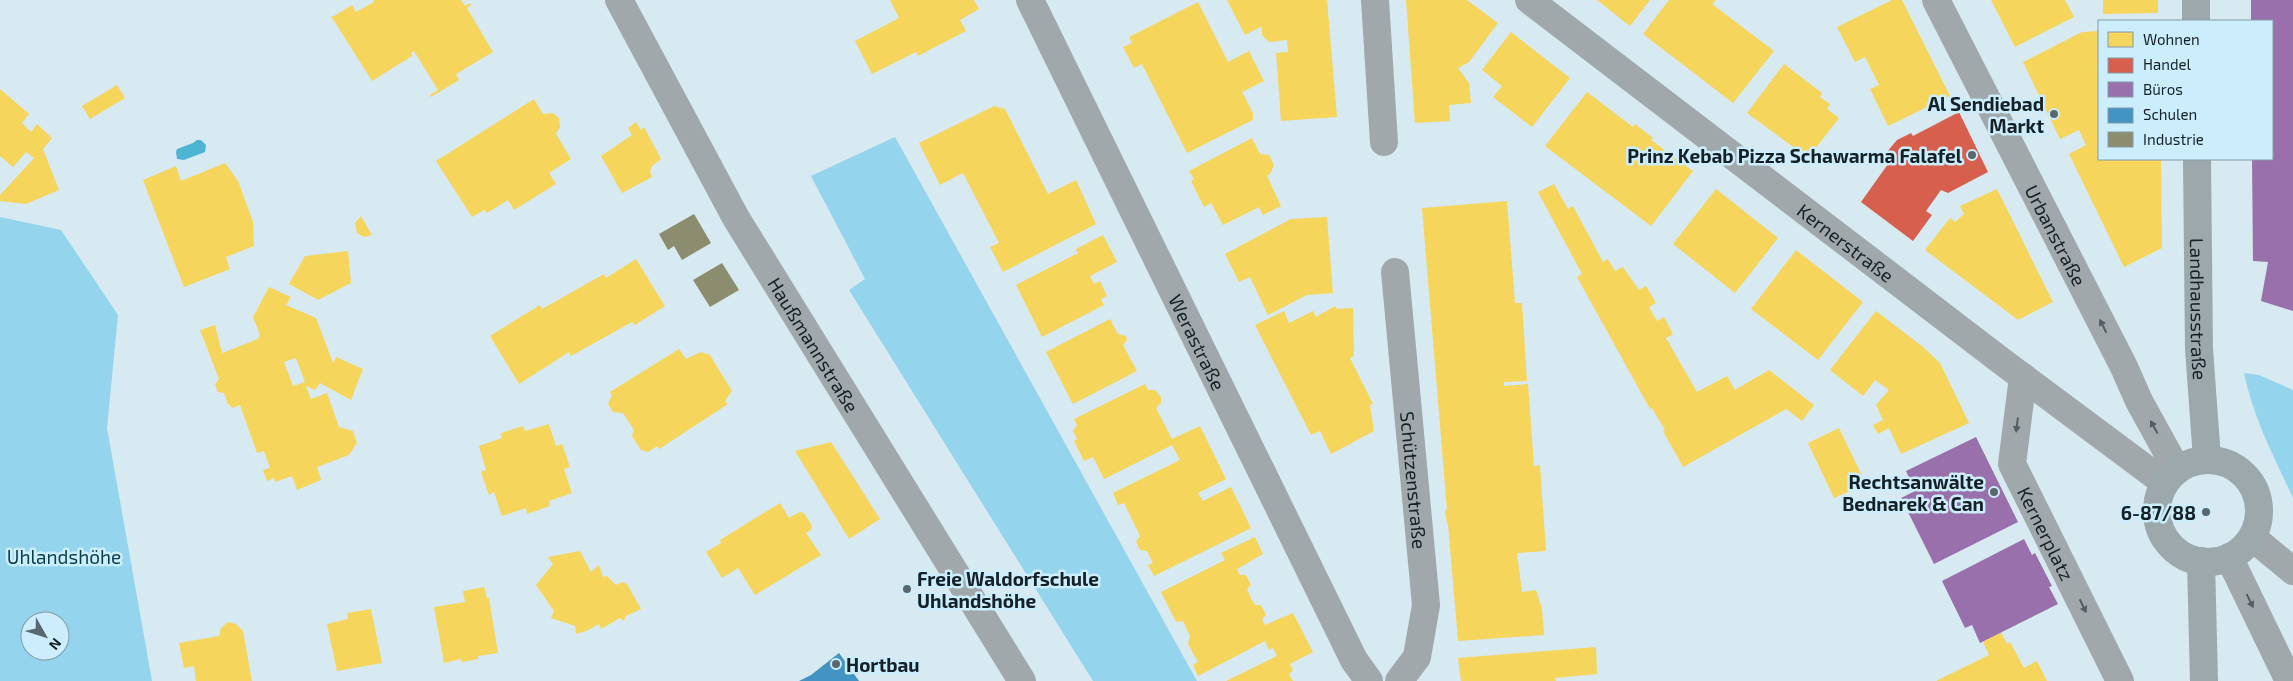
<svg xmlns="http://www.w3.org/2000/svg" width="2293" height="681" font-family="'Exo 2',sans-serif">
  <rect width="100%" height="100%" fill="#d7e9f1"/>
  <!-- green -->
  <g fill="#94d4ed" fill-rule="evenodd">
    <path d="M 895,137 L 1197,681 L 1093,681 L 849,290 L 865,279 L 811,176 Z"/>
    <path d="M 0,217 L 61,230 L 118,315 L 107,428 L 152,681 L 0,681 ZM 30,621 L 60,621 L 60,651 L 30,651 Z"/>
    <path d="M 2244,373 L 2259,375 L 2293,390 L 2293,498 C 2274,457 2253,417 2244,373 Z"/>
  </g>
  <!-- water -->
  <path fill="#4eb4d4" d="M 197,140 L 201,140 L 206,145 L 205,152 L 184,160 L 177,159 L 176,152 L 177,149 L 193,143 Z"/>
  <!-- homes -->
  <g fill="#f6d55c" fill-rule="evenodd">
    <path d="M 373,0 L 461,0 L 465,6 L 470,3 L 471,5 L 467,8 L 493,52 L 456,74 L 459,80 L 431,97 L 430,95 L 438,90 L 414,51 L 411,53 L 412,56 L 372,81 L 331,16 L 334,16 L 352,5 L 356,12 L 374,2 Z"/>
    <path d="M 890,0 L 974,0 L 979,9 L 960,20 L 966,31 L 918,56 L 916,52 L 872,74 L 855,41 L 899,18 Z"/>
    <path d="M 1227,0 L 1327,0 L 1337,117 L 1281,121 L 1276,53 L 1288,52 L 1287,40 L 1269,42 L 1262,35 L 1262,26 L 1245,35 Z"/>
    <path d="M 1406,0 L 1467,0 L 1498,23 L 1469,62 L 1458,68 L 1469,83 L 1471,103 L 1449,105 L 1450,121 L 1415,123 Z"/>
    <path d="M 1597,0 L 1650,0 L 1630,26 Z"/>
    <path d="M 1669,0 L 1716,0 L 1712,4 L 1774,51 L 1733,103 L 1643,34 Z"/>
    <path d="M 1892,0 L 1902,0 L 1950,96 L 1888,126 L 1870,89 L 1879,85 L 1865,57 L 1855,62 L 1837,27 Z"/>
    <path d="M 1991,0 L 2065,0 L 2074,17 L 2015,47 Z"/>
    <path d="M 2103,0 L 2158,0 L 2158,13 L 2103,14 Z"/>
    <path d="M 1198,2 L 1228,62 L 1249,51 L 1264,81 L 1242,92 L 1253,113 L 1253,120 L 1187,153 L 1142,64 L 1134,68 L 1123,47 L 1132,43 L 1129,37 Z"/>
    <path d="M 2099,31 L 2099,159 L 2161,159 L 2162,248 L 2124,267 L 2069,154 L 2086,145 L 2079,130 L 2060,139 L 2023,62 L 2082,32 Z"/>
    <path d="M 1511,32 L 1570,78 L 1532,127 L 1493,97 L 1502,86 L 1482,70 Z"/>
    <path d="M 1784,64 L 1822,93 L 1820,97 L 1830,104 L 1827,109 L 1839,118 L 1808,158 L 1747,113 Z"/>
    <path d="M 117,85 L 125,98 L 90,119 L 82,106 Z"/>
    <path d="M 0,89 L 29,114 L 22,123 L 31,132 L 37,124 L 52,138 L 43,149 L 59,190 L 26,204 L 0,201 L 0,195 L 34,158 L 26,152 L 13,167 L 0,156 Z"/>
    <path d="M 1587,92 L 1633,127 L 1635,124 L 1653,138 L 1651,140 L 1693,171 L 1651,226 L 1545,146 Z"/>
    <path d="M 534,99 L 543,114 L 553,113 L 559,118 L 560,127 L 556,134 L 571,159 L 549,173 L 556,184 L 514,210 L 508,200 L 487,213 L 484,210 L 472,217 L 436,161 Z"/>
    <path d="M 994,106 L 1005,109 L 1048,194 L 1076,180 L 1096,224 L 1003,272 L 990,247 L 999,243 L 963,173 L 940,185 L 919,143 Z"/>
    <path d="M 636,122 L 641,130 L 644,127 L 661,159 L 652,166 L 650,171 L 652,177 L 622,193 L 601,156 L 632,135 L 628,128 Z"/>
    <path d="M 1252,138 L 1260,154 L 1269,155 L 1274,165 L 1270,174 L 1267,176 L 1281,206 L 1263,215 L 1259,207 L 1223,225 L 1211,203 L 1204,207 L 1191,181 L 1194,179 L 1189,171 Z"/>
    <path d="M 225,163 L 238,181 L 253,222 L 254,246 L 226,257 L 230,269 L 184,287 L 143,180 L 176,166 L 181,181 Z"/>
    <path d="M 1554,184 L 1568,209 L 1573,206 L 1603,262 L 1608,259 L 1615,271 L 1623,267 L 1639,290 L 1646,286 L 1656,303 L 1649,307 L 1657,321 L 1664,317 L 1673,334 L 1666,338 L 1697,392 L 1727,376 L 1735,390 L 1769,370 L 1814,405 L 1802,421 L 1786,409 L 1683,467 L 1663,431 L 1665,430 L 1652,408 L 1650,409 L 1577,277 L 1582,274 L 1538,192 Z"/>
    <path d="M 1716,189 L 1778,238 L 1735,293 L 1673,244 Z"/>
    <path d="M 1997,189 L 2053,302 L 2018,320 L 1925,250 L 1950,218 L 1955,222 L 1964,214 L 1960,206 Z"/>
    <path d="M 1507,201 L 1515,303 L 1522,303 L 1527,381 L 1504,382 L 1504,386 L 1528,384 L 1534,466 L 1540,465 L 1546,551 L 1517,553 L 1522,592 L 1536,590 L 1542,609 L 1544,635 L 1458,641 L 1448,524 L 1447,524 L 1445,510 L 1447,510 L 1422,208 Z"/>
    <path d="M 361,216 L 372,235 L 364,237 L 357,233 L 355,223 Z"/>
    <path d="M 1327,217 L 1333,293 L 1307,295 L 1268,315 L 1250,277 L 1239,282 L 1225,254 L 1291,219 Z"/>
    <path d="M 1103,235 L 1117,262 L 1090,276 L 1094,284 L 1100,281 L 1107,296 L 1101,299 L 1104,305 L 1042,337 L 1016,285 L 1078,253 L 1076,249 Z"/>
    <path d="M 1796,250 L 1863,302 L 1818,360 L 1751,309 Z"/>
    <path d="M 348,251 L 351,283 L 318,300 L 289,284 L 305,256 Z"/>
    <path d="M 636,259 L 665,306 L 635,325 L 632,322 L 571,356 L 569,352 L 519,384 L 490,336 L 540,305 L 542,309 L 604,274 L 606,278 Z"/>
    <path d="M 269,287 L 291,297 L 286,305 L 316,318 L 333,363 L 336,357 L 363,369 L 351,400 L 320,383 L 315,390 L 306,386 L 311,399 L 327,393 L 339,427 L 353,431 L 357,443 L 349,455 L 317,467 L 321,480 L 297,490 L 292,476 L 275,482 L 274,478 L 267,481 L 263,470 L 270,468 L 264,451 L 257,453 L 240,405 L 233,408 L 228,404 L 224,393 L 218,392 L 215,384 L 219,379 L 200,330 L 215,325 L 222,353 L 258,339 L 260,335 L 253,317 ZM 296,358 L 305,382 L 293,386 L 284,362 Z"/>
    <path d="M 1335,306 L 1337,309 L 1353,308 L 1354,356 L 1350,358 L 1373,404 L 1370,405 L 1374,431 L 1331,454 L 1320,431 L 1311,435 L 1255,325 L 1284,311 L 1289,323 L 1313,311 L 1316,317 Z"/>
    <path d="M 1876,311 L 1923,347 L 1940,363 L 1969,423 L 1901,454 L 1889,428 L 1878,434 L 1873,425 L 1883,420 L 1876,405 L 1889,390 L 1875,380 L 1863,396 L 1830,370 Z"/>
    <path d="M 1110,319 L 1118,334 L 1126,336 L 1127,340 L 1123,345 L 1137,371 L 1073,404 L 1046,352 Z"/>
    <path d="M 679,349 L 686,359 L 701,352 L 710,355 L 732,391 L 725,401 L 728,404 L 659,449 L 657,446 L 648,452 L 641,450 L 632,436 L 634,430 L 623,413 L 613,412 L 608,404 L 612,395 L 610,392 Z"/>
    <path d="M 1145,384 L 1148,390 L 1155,390 L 1161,397 L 1161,403 L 1156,408 L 1172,439 L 1200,426 L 1226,479 L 1198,493 L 1203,501 L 1231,487 L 1251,528 L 1154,576 L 1148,565 L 1153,563 L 1147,551 L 1140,550 L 1136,542 L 1140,536 L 1124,503 L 1118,505 L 1113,493 L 1180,460 L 1172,445 L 1104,479 L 1093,457 L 1084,461 L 1074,441 L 1077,439 L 1073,431 L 1077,425 L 1074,419 Z"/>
    <path d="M 549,424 L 556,446 L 562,444 L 570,467 L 564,469 L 572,493 L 549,501 L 550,506 L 527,514 L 526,508 L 502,516 L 494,492 L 489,495 L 481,472 L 486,470 L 479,446 L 502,438 L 501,433 L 523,426 L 525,431 Z"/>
    <path d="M 1839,428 L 1866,484 L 1834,498 L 1808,443 Z"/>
    <path d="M 831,442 L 880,519 L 849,539 L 795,451 Z"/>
    <path d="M 780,503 L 789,518 L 800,512 L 804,513 L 812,526 L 811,530 L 806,533 L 821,555 L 755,595 L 738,568 L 722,578 L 706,552 L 721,543 L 720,540 Z"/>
    <path d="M 1255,537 L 1263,554 L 1237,569 L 1240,575 L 1246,575 L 1251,585 L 1247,589 L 1251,598 L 1255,605 L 1261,605 L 1266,615 L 1262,619 L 1265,625 L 1293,613 L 1313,652 L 1290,664 L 1293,670 L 1289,674 L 1293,681 L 1226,681 L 1277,656 L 1273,648 L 1269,650 L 1265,641 L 1198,676 L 1193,665 L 1198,662 L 1188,644 L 1190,636 L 1183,621 L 1176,622 L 1161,592 L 1225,560 L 1221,553 Z"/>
    <path d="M 580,551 L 591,572 L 599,565 L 603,577 L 607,576 L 616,585 L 622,582 L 627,584 L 641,609 L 626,616 L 624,621 L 620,618 L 601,629 L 599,624 L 586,631 L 576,634 L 575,626 L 551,618 L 554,611 L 536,585 L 553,564 L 548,557 Z"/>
    <path d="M 484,587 L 487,598 L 489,598 L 498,653 L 478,656 L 478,659 L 462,662 L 461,659 L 444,663 L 434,607 L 465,602 L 463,591 Z"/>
    <path d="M 371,609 L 382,663 L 337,671 L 327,624 L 348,619 L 347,613 Z"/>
    <path d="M 228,622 L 236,624 L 243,631 L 252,681 L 196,681 L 194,666 L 184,668 L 179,643 L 219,636 L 221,628 Z"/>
    <path d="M 2001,632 L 2007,644 L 2010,642 L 2024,668 L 2037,661 L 2047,681 L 1936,681 L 1989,655 L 1983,642 Z"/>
    <path d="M 1596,647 L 1597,674 L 1555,678 L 1556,681 L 1461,681 L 1458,658 Z"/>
  </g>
  <!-- shops -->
  <path fill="#d6604d" d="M 1959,112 L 1988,172 L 1948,193 L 1941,190 L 1926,211 L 1932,215 L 1913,241 L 1861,202 L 1893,157 L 1886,153 L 1897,140 L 1911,133 L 1913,136 Z"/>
  <!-- offices -->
  <g fill="#9970ab">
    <path d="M 2251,0 L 2293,0 L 2293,311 L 2261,301 L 2268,262 L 2253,261 L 2252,159 L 2272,159 L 2272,21 L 2251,21 Z"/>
    <path d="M 1976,437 L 2018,522 L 1934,564 L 1901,498 L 1915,491 L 1906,471 Z"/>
    <path d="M 2024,539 L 2032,555 L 2035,553 L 2052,586 L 2049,587 L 2058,604 L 1980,643 L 1972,625 L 1965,628 L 1942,581 Z"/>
  </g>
  <!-- schools -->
  <path fill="#4393c3" d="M 839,653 L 859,681 L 799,681 L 811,675 Z"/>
  <!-- industry -->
  <g fill="#8c8c6e">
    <path d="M 694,214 L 711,243 L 682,260 L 674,246 L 668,250 L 659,234 Z"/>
    <path d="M 722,263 L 739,290 L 710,307 L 693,280 Z"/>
  </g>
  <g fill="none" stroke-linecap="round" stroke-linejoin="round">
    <!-- street -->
    <g stroke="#a0a8ab" stroke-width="28">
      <path id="s1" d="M 619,0 L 736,218 L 1022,681"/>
      <path id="s2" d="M 1030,0 L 1354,660 L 1369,681"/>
      <path d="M 1375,0 L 1384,142"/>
      <path id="s3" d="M 1529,0 L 2004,363 L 2165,483"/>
      <path id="s4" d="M 1936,0 L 2124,367 L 2139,401 L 2177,470"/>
      <path id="s5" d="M 1395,272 L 1426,605 L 1417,657 L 1399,681"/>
      <path id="s6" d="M 2023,377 L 2012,464 L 2120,681"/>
      <path d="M 2252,537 L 2293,571"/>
      <path d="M 2229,557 L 2289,681"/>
    </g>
    <!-- secondary -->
    <g stroke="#9ca8ac" stroke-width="28">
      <path d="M 2196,0 L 2196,21"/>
      <path id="s7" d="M 2197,159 L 2199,349 L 2207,459"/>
      <circle cx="2208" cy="511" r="51"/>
      <path d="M 2201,561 L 2204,681"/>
    </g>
  </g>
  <!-- one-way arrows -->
  <defs><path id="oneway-solid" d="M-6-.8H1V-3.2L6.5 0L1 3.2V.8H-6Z" transform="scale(1.25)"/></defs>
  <g fill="#545e62">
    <use href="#oneway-solid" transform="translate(2103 326) rotate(-117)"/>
    <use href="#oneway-solid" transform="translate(2017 425) rotate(97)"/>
    <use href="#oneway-solid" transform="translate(2154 427) rotate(-119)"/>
    <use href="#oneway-solid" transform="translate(2250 601) rotate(64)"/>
    <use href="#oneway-solid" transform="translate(2083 606) rotate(64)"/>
  </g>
  <!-- markers -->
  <g fill="#59676e" stroke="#ccedfc" stroke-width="2">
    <circle cx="2054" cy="114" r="5"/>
    <circle cx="1972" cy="155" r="5"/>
    <circle cx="1994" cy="492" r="5"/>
    <circle cx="2206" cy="512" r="5"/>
    <circle cx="907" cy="589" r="5"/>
    <circle cx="836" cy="664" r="5"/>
  </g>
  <g text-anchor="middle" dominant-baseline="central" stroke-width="5" stroke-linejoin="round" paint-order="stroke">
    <!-- poi labels -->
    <g font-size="19" font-weight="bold" fill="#152127" stroke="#ccedfc" text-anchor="end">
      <text x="2044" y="103">Al Sendiebad<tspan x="2044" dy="22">Markt</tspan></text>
      <text x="1962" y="155">Prinz Kebab Pizza Schawarma Falafel</text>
      <text x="1984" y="481">Rechtsanwälte<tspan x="1984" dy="22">Bednarek &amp; Can</tspan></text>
      <text x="2196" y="512">6-87/88</text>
      <text x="917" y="578" text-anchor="start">Freie Waldorfschule<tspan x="917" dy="22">Uhlandshöhe</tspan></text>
      <text x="846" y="664" text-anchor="start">Hortbau</text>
    </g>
    <!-- street labels -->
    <g font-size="19" fill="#152127" stroke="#ccedfc">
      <text stroke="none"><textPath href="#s4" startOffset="264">Urbanstraße</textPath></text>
      <text stroke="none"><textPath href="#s3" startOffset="399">Kernerstraße</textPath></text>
      <text stroke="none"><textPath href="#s7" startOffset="150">Landhausstraße</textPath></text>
      <text stroke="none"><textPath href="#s2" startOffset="381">Werastraße</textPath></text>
      <text stroke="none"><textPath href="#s1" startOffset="396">Haußmannstraße</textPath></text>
      <text stroke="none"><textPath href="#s5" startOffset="209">Schützenstraße</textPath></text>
      <text stroke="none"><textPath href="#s6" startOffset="165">Kernerplatz</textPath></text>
    </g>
    <!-- park labels -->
    <g font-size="19" fill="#093e50" stroke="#ccedfc">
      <text x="64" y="556">Uhlandshöhe</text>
    </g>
  </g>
  <!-- legend -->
  <rect x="2098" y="20" width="175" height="140" fill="#ccedfc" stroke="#839ba7"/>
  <rect x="2108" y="32" width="25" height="15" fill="#f6d55c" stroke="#839ba7"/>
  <text x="2143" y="45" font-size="15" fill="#152127">Wohnen</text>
  <rect x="2108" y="58" width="25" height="15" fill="#d6604d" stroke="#839ba7"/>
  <text x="2143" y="70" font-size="15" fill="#152127">Handel</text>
  <rect x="2108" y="82" width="25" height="15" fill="#9970ab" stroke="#839ba7"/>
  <text x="2143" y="95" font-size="15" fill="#152127">Büros</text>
  <rect x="2108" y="108" width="25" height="15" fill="#4393c3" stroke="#839ba7"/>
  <text x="2143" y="120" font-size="15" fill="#152127">Schulen</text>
  <rect x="2108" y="132" width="25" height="15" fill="#8c8c6e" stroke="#839ba7"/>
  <text x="2143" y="145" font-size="15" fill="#152127">Industrie</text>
  <!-- north arrow -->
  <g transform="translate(45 636) rotate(129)"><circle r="24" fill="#ccedfc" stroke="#839ba7"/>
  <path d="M0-4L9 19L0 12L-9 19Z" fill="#59676e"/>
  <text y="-8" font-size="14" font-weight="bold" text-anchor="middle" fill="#152127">N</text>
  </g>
</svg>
